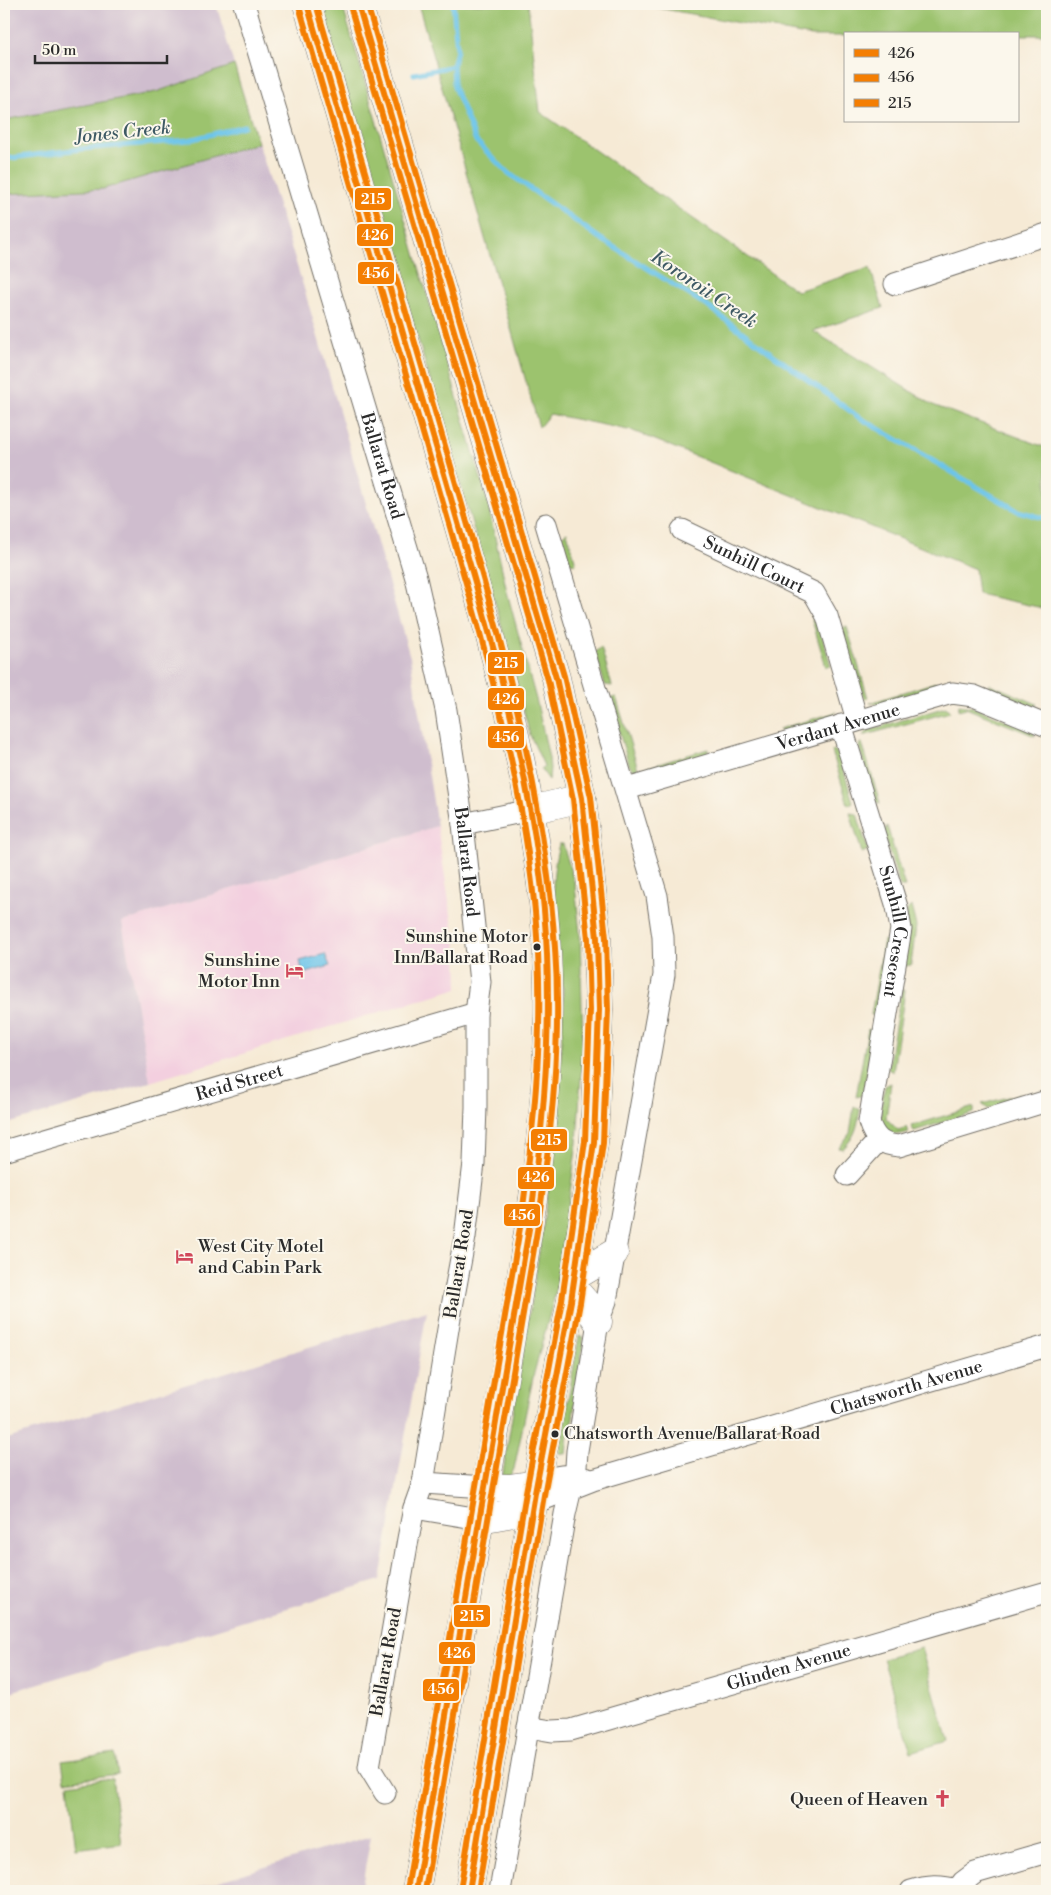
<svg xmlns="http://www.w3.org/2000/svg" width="1051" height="1895" font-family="'Libre Bodoni',serif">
  <rect width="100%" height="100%" fill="#fbf7ec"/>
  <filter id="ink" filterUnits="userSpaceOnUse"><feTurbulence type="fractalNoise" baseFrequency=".02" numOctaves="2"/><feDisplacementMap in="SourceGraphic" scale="10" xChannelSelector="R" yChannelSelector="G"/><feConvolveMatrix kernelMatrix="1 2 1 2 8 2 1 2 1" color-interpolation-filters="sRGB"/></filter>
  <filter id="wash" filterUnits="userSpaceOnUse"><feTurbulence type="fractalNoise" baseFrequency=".0096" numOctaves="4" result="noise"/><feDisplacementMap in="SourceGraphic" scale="20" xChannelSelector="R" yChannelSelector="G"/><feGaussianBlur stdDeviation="1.12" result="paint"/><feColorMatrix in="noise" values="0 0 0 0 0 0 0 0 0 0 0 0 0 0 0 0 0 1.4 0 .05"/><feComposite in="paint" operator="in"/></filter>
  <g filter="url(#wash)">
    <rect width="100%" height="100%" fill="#f6ead5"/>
    <!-- built -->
    <path fill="#f3cfdf" d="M 437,826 L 457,953 L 458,988 L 150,1082 L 122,922 Z"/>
    <!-- industrial -->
    <g fill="#cfbdce">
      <path d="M 4,4 L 216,4 L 237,75 L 303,285 L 410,657 L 437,826 L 122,922 L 150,1082 L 4,1125 Z"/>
      <path d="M 427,1311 L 380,1580 L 4,1694 L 4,1440 Z"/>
      <path d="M 371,1835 L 361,1891 L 187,1891 L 334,1846 Z"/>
    </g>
    <!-- green -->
    <g fill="#9cc36e" stroke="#64774c">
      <path d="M 320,4 L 342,4 L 486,496 L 507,592 L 537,703 L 549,758 L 550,768 L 549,780 L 541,769 L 544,766 L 530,735 L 499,616 Z"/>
      <path d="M 418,4 L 528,4 L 540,112 L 797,291 L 870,268 L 883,308 L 813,331 L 933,405 L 1047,448 L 1047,609 L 978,594 L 975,569 L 633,431 L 550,414 L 539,427 Z"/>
      <path d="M 636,4 L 1047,4 L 1047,35 L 845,34 L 845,36 L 812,36 Z"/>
      <path d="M 234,65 L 258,143 L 103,189 L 4,194 L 4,120 L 156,92 Z"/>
      <path d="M 567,532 L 576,564 L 570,563 L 561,536 Z"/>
      <path d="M 817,618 L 831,666 L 826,667 L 812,620 Z"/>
      <path d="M 847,627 L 868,698 L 865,699 L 859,689 L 842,629 Z"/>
      <path d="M 601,647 L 612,686 L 605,685 L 595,652 Z"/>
      <path d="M 936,682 L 938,688 L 881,704 L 870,703 Z"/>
      <path d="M 990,684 L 1037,704 L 1033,708 L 989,690 Z"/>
      <path d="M 616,697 L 639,772 L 633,770 L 629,765 L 609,699 Z"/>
      <path d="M 959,705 L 973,707 L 1033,731 L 1035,736 L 966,708 L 958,710 Z"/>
      <path d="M 946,707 L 950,712 L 862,736 L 869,730 Z"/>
      <path d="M 837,712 L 830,719 L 783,734 L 779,729 Z"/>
      <path d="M 860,743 L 862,743 L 880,803 L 875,802 L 859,747 Z"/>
      <path d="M 708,749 L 708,756 L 646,774 L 642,769 Z"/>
      <path d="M 835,750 L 840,758 L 853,802 L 848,805 L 832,751 Z"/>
      <path d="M 850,813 L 857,814 L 868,850 L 862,853 Z"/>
      <path d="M 887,826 L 905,887 L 900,887 L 883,832 Z"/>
      <path d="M 559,844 L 563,844 L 575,885 L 580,934 L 583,1043 L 577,1143 L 556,1291 L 534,1373 L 514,1469 L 510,1477 L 502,1479 C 520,1364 542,1250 555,1134 C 561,1085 562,1036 563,987 L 558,986 C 555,939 547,890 559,844 Z"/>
      <path d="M 911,906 L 916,926 L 911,965 L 905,966 L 907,910 Z"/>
      <path d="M 884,940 L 890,940 L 876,1015 L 871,1015 Z"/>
      <path d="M 901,990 L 905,990 L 893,1072 L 888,1069 Z"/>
      <path d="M 868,1029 L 874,1032 L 863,1095 L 856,1097 Z"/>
      <path d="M 891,1083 L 886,1118 L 898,1130 L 907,1127 L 909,1132 C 870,1144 881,1109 885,1086 Z"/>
      <path d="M 1020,1094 L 1019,1100 L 988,1109 L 982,1104 Z"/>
      <path d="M 854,1106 L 860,1110 C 857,1128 856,1135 843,1149 L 839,1148 L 850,1133 Z"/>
      <path d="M 974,1107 L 974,1113 L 914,1131 L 911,1126 Z"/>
      <path d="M 579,1336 L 584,1337 L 571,1433 L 568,1434 L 566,1454 L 559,1453 Z"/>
      <path d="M 921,1648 L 948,1741 L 911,1752 L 883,1659 Z"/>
      <path d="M 115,1754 L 118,1774 L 65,1781 L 62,1761 Z"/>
      <path d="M 112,1778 L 121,1843 L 76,1849 L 68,1784 Z"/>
    </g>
    <!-- water -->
    <path fill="#6cc4e9" stroke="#4c788a" d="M 325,954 L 330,966 L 303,974 L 300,961 Z"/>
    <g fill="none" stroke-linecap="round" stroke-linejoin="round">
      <!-- stream -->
      <g stroke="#6cc4e9" stroke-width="5">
        <path d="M 453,4 L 457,50 L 453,66 L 454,87 L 476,141 L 507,172 L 598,237 L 707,306 L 857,416 L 1018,511 L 1047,519"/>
        <path d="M 414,74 L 453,66"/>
        <path d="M 4,159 L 81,149 L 189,140 L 244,126"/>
      </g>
    </g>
  </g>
  <g filter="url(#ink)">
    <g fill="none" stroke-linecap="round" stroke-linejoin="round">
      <defs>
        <g id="minor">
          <path id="s1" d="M 244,4 L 416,578 L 446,710 L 463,824 L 480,982 L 476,1013 L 476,1107 L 474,1163 L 465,1237 L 449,1323 L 423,1483 L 414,1508 L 408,1539 L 369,1767 L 385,1793"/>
          <path d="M 895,284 L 1047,234"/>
          <path id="s2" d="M 682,530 L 814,593 L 827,616 L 857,720"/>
          <path id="s3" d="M 841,725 L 897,907 L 901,929 L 869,1122 C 874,1138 882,1145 899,1146 L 1047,1101"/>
          <path id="s4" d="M 627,789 L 952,693 L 974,696 L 1047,726"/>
          <path d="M 463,824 L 531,810"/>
          <path id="s5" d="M 4,1151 L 476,1013"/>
          <path d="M 847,1175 L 879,1140"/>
          <path d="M 423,1483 L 486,1487"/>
          <path d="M 537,1484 C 558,1474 565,1474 588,1479"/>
          <path id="s6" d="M 534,1503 L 593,1480 L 1047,1346"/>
          <path d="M 414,1508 L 480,1519"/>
          <path id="s7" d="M 528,1727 L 552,1731 L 571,1730 L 1047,1592"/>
          <path d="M 500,1891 L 565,1514 L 576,1467 L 577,1451 L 598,1322 L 606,1301 L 664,975 L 663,937 L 657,896 L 546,524"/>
          <path d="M 911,1891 C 928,1886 940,1885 957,1890 L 963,1882 L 975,1873 L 1047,1852"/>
        </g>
        <g id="highway">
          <path d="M 307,4 C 354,162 399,320 445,479 C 490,636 538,787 547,952 C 555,1097 527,1242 503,1385 C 474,1554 445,1722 416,1891"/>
          <path d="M 358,4 L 556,678 L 582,798 L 597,938 L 599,1010 L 594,1142 L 571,1301 L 535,1493 L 469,1891"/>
          <path d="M 531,810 L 582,798"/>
          <path d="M 574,1277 L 614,1253"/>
          <path d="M 573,1288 L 586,1303 L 598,1322"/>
          <path d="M 486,1487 L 509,1488 L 537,1484"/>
          <path d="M 480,1519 L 508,1514 L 534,1503"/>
        </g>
      </defs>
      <!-- minor casing -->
      <use href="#minor" stroke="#726e66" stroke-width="23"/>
      <!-- highway casing -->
      <use href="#highway" stroke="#726e66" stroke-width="29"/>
      <!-- minor -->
      <use href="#minor" stroke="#fff" stroke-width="21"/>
      <!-- highway -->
      <use href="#highway" stroke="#fff" stroke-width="28"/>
      <defs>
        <g id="bus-1">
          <path d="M 307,4 C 354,163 400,322 446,481 C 490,636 540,792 547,954 C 551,1044 542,1134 530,1223 L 416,1891"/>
          <path d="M 358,4 L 556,678 L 582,798 L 597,938 L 599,1010 L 594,1142 L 571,1301 L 535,1493 L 469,1891"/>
        </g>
        <g id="bus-2">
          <path d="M 299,6 C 345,165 391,324 437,482 C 481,636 530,792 538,953 C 543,1044 533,1133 521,1222 L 407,1890"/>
          <path d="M 350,6 L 548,680 L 573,799 L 588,939 L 590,1010 L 585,1141 L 562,1300 L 526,1492 L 460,1890"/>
        </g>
        <g id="bus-3">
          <path d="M 316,4 C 361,157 405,310 450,463 C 496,623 544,782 555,948 C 562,1041 551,1133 538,1225 L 425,1891"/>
          <path d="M 367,4 L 564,676 L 591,797 L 606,938 L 608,1010 L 603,1143 L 580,1303 L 544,1495 L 478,1891"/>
        </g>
      </defs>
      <!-- bus-1 casing -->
      <use href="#bus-1" stroke="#fbf7ec" stroke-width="10"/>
      <!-- bus-2 casing -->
      <use href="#bus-2" stroke="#fbf7ec" stroke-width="10"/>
      <!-- bus-3 casing -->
      <use href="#bus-3" stroke="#fbf7ec" stroke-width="10"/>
      <!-- bus-1 -->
      <use href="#bus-1" stroke="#f47e02" stroke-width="6"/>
      <!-- bus-2 -->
      <use href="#bus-2" stroke="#f47e02" stroke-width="6"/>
      <!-- bus-3 -->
      <use href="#bus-3" stroke="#f47e02" stroke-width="6"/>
    </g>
  </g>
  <!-- icons -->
  <defs>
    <symbol id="hotel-bare" viewBox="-9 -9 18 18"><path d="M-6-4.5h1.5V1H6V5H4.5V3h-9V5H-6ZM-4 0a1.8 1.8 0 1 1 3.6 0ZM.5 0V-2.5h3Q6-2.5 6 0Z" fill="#d1495b" stroke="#fbf7ec" stroke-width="2.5" paint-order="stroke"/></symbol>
    <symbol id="church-bare" viewBox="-9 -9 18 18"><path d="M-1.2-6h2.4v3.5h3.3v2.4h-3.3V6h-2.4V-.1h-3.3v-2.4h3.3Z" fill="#d1495b" stroke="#fbf7ec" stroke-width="2.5" paint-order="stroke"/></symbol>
  </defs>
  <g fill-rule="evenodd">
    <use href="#hotel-bare" x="282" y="958" width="25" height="25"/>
    <use href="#hotel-bare" x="172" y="1244" width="25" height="25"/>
    <use href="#church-bare" x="930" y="1786" width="25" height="25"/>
  </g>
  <!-- markers -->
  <g fill="#2b2b2b" stroke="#fbf7ec" stroke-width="2">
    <circle cx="537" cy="947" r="4.5"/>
    <circle cx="555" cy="1434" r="4.5"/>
  </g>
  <g text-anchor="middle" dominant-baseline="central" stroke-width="4" stroke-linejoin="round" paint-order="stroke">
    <!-- bus labels -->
    <g font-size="17" fill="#2b2b2b" stroke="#fbf7ec" text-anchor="end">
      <text x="528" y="937">Sunshine Motor<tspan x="528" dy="21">Inn/Ballarat Road</tspan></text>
      <text x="564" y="1434" text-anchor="start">Chatsworth Avenue/Ballarat Road</text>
    </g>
    <!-- street labels -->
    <g font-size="18" fill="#2b2b2b" stroke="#fbf7ec">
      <text stroke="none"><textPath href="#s1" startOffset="482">Ballarat Road</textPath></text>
      <text stroke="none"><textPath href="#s2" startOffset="80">Sunhill Court</textPath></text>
      <text stroke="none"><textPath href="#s4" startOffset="220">Verdant Avenue</textPath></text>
      <text stroke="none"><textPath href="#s1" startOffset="888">Ballarat Road</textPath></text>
      <text stroke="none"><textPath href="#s3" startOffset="215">Sunhill Crescent</textPath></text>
      <text stroke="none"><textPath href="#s5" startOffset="245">Reid Street</textPath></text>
      <text transform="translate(459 1264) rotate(-81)">Ballarat Road</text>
      <text stroke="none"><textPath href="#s6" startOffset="390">Chatsworth Avenue</textPath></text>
      <text transform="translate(386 1662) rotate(-80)">Ballarat Road</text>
      <text stroke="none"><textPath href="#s7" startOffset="270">Glinden Avenue</textPath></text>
    </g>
    <!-- poi labels -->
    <g font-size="18" fill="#2b2b2b" stroke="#fbf7ec" text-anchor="end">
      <text x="280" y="960">Sunshine<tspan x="280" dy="21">Motor Inn</tspan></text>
      <text x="198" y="1246" text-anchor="start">West City Motel<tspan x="198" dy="21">and Cabin Park</tspan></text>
      <text x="928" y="1799">Queen of Heaven</text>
    </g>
    <!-- water labels -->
    <g font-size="19" font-style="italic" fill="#3e5964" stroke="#fbf7ec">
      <text transform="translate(123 132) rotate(-6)">Jones Creek</text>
      <text transform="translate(704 289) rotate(34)">Kororoit Creek</text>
    </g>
  </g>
  <g stroke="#fbf7ec" stroke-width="2">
    <rect x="354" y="187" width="38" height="24" rx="5" fill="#f47e02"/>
    <rect x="356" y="223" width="38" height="24" rx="5" fill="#f47e02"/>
    <rect x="357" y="261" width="38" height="24" rx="5" fill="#f47e02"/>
    <rect x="487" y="651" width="38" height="24" rx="5" fill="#f47e02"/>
    <rect x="487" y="687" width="38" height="24" rx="5" fill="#f47e02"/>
    <rect x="487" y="725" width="38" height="24" rx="5" fill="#f47e02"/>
    <rect x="530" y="1128" width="38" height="24" rx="5" fill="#f47e02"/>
    <rect x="517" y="1166" width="38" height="24" rx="5" fill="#f47e02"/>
    <rect x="503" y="1203" width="38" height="24" rx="5" fill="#f47e02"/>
    <rect x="453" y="1604" width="38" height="24" rx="5" fill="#f47e02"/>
    <rect x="438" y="1641" width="38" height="24" rx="5" fill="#f47e02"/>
    <rect x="422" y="1678" width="38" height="24" rx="5" fill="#f47e02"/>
  </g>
  <g font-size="14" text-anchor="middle" font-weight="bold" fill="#fff">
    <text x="373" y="204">215</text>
    <text x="375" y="240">426</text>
    <text x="376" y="278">456</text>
    <text x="506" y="668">215</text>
    <text x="506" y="704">426</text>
    <text x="506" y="742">456</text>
    <text x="549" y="1145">215</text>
    <text x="536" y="1182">426</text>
    <text x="522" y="1220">456</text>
    <text x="472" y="1621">215</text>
    <text x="457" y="1658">426</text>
    <text x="441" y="1694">456</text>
  </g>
  <!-- margin -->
  <rect width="1051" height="1895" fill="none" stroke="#fbf7ec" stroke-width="20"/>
  <!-- legend -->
  <rect x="844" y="32" width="175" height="90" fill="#fbf7ec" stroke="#a8a59f"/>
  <rect x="854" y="49" width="25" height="8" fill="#f47e02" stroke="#a8a59f"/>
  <text x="888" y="58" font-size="15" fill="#2b2b2b">426</text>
  <rect x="854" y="74" width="25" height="8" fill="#f47e02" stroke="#a8a59f"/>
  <text x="888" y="82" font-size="15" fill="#2b2b2b">456</text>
  <rect x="854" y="99" width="25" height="8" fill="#f47e02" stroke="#a8a59f"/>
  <text x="888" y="108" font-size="15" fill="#2b2b2b">215</text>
  <!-- scale -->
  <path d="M35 55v8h132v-8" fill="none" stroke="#2b2b2b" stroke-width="2.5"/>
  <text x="42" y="55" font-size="15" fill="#2b2b2b" stroke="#fbf7ec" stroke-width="4" paint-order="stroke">50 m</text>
</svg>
